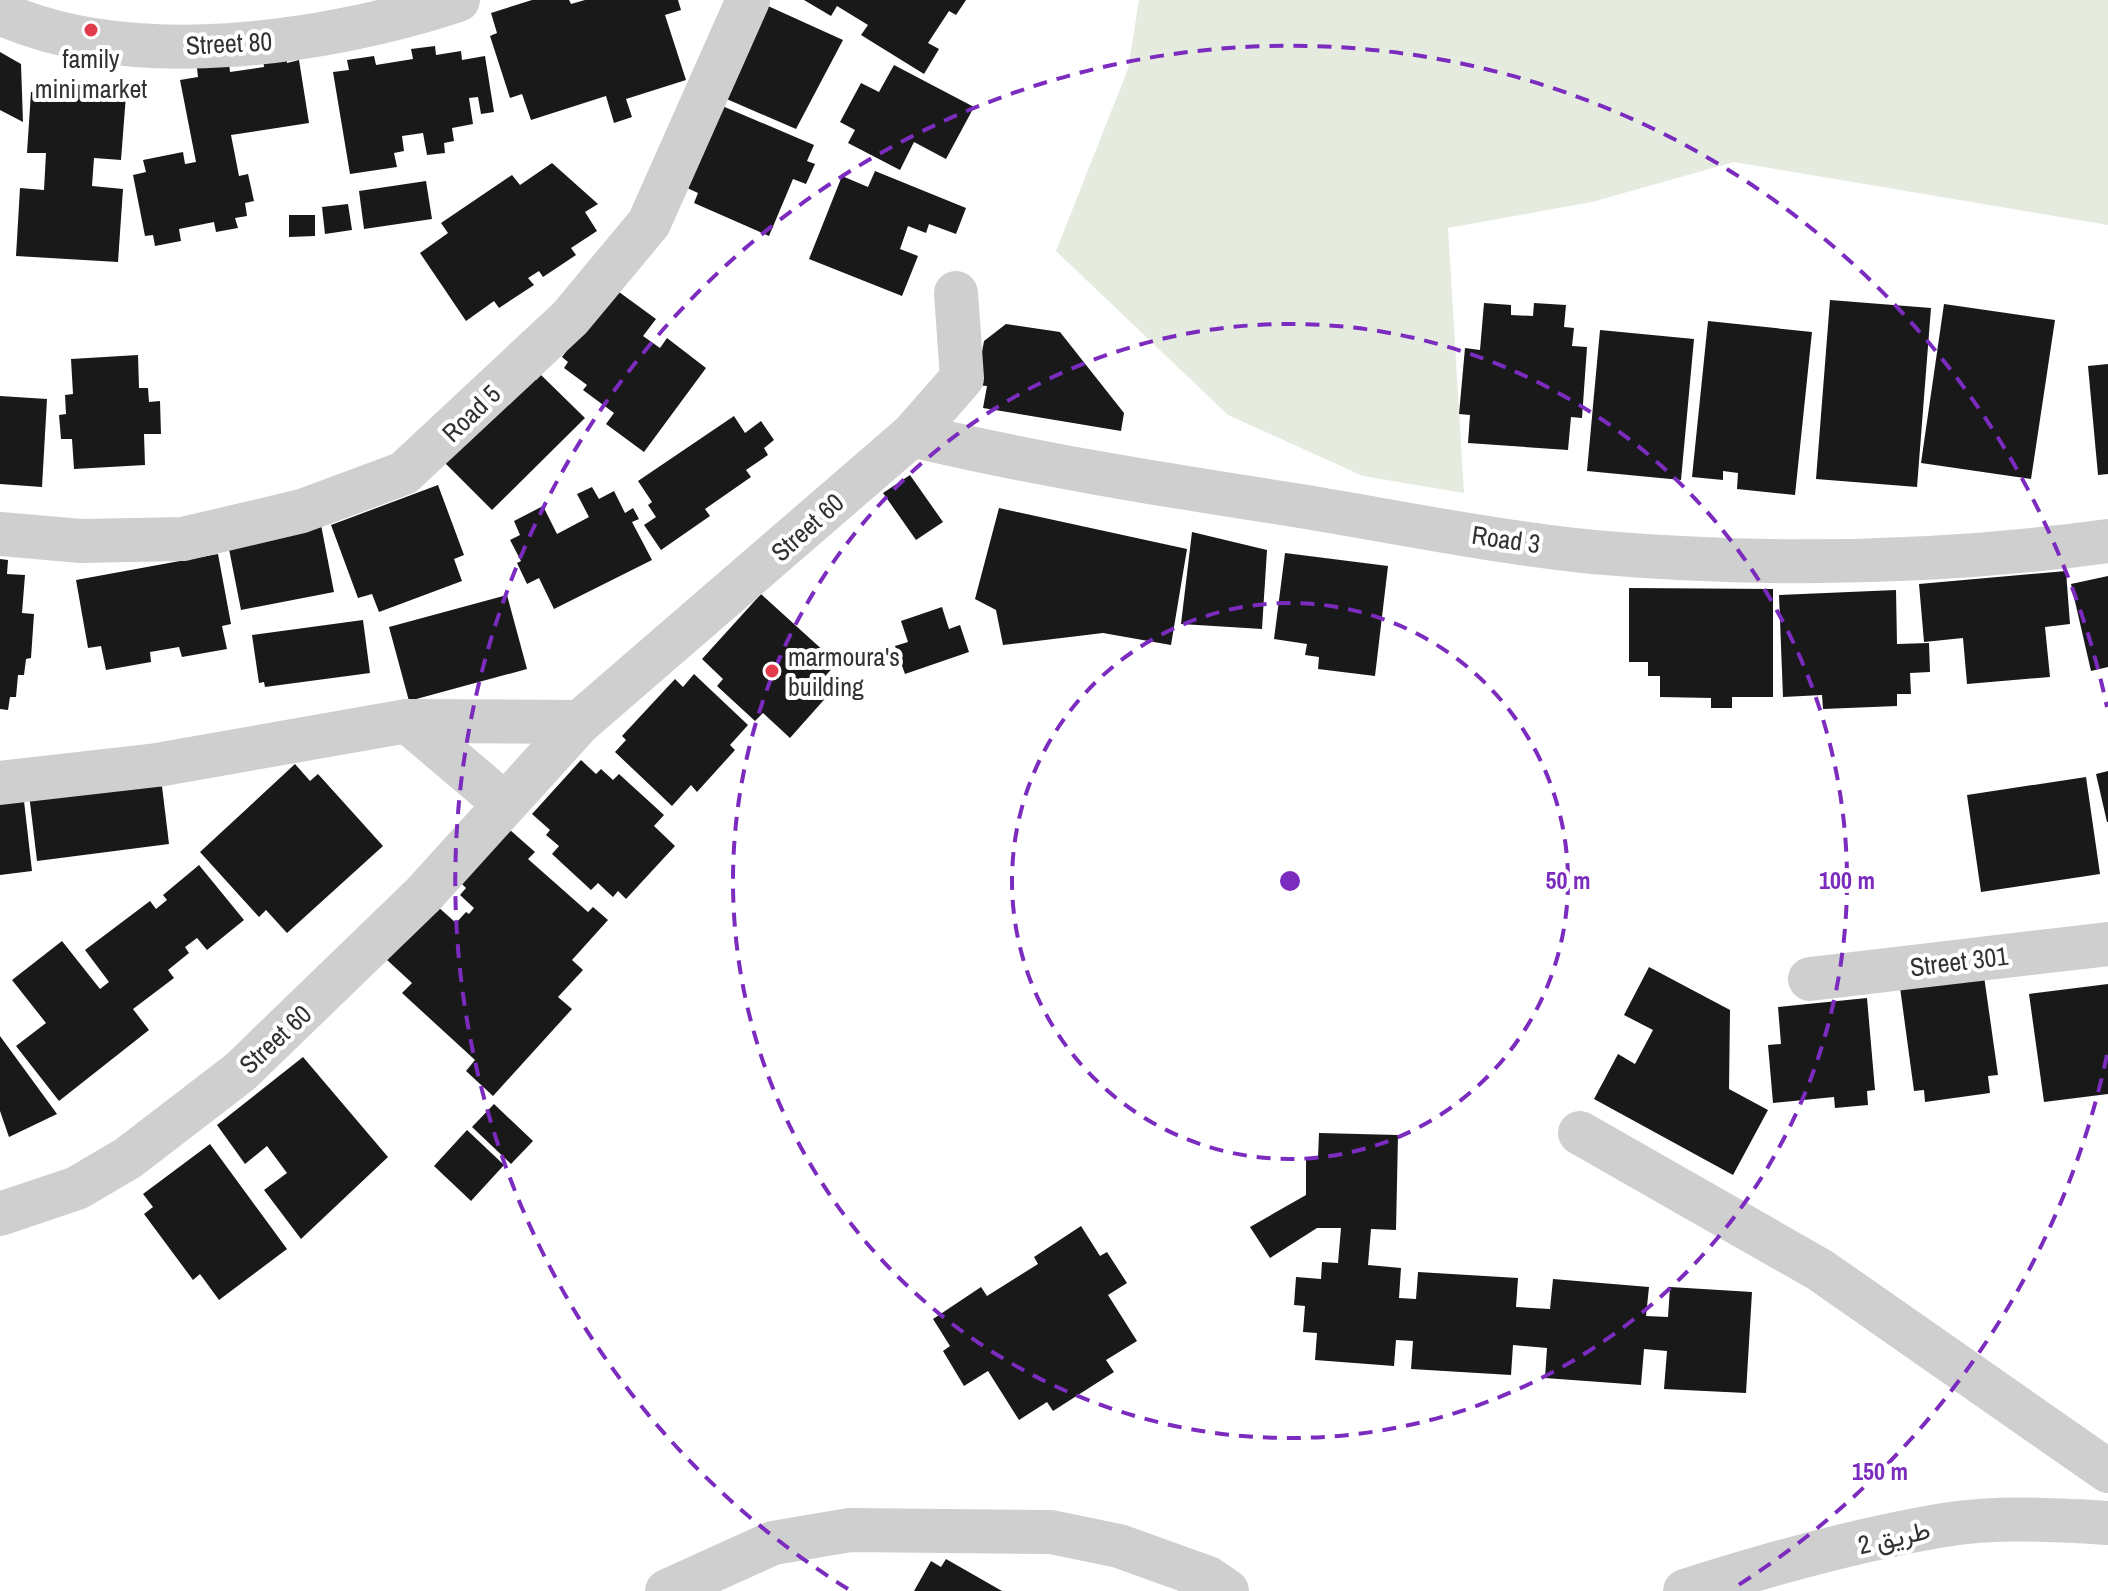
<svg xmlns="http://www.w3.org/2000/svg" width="2108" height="1591" font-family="'Archivo Narrow',Vazirmatn,sans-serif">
  <rect width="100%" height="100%" fill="#fff"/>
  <!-- green -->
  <path fill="#e5ebde" d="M 1139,0 L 2108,0 L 2108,225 L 1734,162 L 1592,202 L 1448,228 L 1464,493 L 1363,476 L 1228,415 L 1056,251 L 1128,69 Z"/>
  <!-- building -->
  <g fill="#191919">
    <path d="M 532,0 L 569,0 L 571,4 L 585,0 L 678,0 L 681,10 L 665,15 L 686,80 L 626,99 L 632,117 L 614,123 L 606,96 L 531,120 L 522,94 L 510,98 L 490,36 L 497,33 L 491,13 Z"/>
    <path d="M 804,0 L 966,0 L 956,15 L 949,11 L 928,43 L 939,49 L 924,74 L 861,35 L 868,25 L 837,6 L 831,16 Z"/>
    <path d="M 768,6 L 843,40 L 796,129 L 722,97 Z"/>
    <path d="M 435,46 L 436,55 L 461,51 L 462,60 L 485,56 L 494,112 L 481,114 L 478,97 L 469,98 L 473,124 L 452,128 L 454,141 L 444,143 L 445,153 L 427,155 L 423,133 L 402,136 L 404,151 L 394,153 L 397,167 L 350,174 L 333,72 L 349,70 L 347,60 L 374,56 L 376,65 L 413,59 L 411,49 Z"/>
    <path d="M 0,52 L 21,64 L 23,122 L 0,110 Z"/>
    <path d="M 286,54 L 287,63 L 299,60 L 309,123 L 231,135 L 239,176 L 248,174 L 254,201 L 245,203 L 247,216 L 235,218 L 238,228 L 216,232 L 214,222 L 179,229 L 181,241 L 155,246 L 153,235 L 145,236 L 133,175 L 146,172 L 143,160 L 183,152 L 185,164 L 196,162 L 180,80 L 198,77 L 197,68 L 229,63 L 230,72 L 264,67 L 263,58 Z"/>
    <path d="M 894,65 L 974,107 L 946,159 L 914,142 L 900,170 L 848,143 L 855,130 L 840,122 L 861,83 L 879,92 Z"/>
    <path d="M 38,82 L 114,87 L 113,94 L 126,95 L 121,160 L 94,158 L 92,186 L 123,189 L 118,262 L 16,256 L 20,188 L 44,190 L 46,153 L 27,153 L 31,92 L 37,92 Z"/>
    <path d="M 720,105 L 814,145 L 807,161 L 815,164 L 806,184 L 793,179 L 769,236 L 694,203 L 698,193 L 685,187 Z"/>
    <path d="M 552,163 L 598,204 L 585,212 L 597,231 L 571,248 L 576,255 L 543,277 L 539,271 L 528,278 L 534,285 L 499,308 L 494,301 L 466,321 L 420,253 L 448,233 L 441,223 L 512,175 L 520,185 Z"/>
    <path d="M 875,171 L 966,208 L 956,234 L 929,224 L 926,233 L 908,226 L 900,249 L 918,256 L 902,296 L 809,259 L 842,176 L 868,187 Z"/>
    <path d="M 426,181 L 432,219 L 364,229 L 359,191 Z"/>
    <path d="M 348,204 L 352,230 L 325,234 L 322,207 Z"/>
    <path d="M 289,215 L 315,215 L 315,236 L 289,237 Z"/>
    <path d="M 619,292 L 656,319 L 643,336 L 660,348 L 667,338 L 706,368 L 644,452 L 606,424 L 614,413 L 583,390 L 587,385 L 564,368 L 568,362 L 562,357 L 607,296 Z"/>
    <path d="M 1830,300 L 1931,308 L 1917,487 L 1816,479 Z"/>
    <path d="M 1484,303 L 1511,305 L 1511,315 L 1533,316 L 1534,303 L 1566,305 L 1564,327 L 1574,328 L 1572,346 L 1587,347 L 1582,418 L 1571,417 L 1568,450 L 1468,443 L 1470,415 L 1459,414 L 1465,348 L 1480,350 Z"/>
    <path d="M 1944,304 L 2055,320 L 2031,479 L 1921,463 Z"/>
    <path d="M 1708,321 L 1812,332 L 1795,495 L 1737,489 L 1738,473 L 1723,471 L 1723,480 L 1692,477 Z"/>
    <path d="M 1006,324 L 1060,332 L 1124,413 L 1121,431 L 983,408 L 987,386 L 976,385 L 984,341 Z"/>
    <path d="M 1600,330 L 1694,339 L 1681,480 L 1587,471 Z"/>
    <path d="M 138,355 L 139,388 L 148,388 L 149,402 L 160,401 L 161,434 L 144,434 L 145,465 L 74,469 L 72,439 L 61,439 L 59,415 L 66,414 L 65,395 L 73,394 L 71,359 Z"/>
    <path d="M 2108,364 L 2108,474 L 2098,475 L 2088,366 Z"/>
    <path d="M 529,373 L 536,380 L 541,375 L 585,418 L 492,510 L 445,463 Z"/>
    <path d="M 0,396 L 47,399 L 42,487 L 0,484 Z"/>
    <path d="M 734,416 L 745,433 L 761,421 L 774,440 L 764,448 L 768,455 L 746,470 L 751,477 L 705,509 L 710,516 L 661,550 L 644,525 L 656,517 L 648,505 L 652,502 L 638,481 Z"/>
    <path d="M 910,475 L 943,522 L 916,540 L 883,493 Z"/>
    <path d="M 438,485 L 464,555 L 454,559 L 462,581 L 379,612 L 372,594 L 358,598 L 331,525 Z"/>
    <path d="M 592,487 L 599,499 L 614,491 L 625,513 L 633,508 L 639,519 L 632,522 L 652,560 L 554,609 L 539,578 L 527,584 L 517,563 L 521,561 L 510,540 L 520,535 L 514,521 L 543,506 L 557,534 L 589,517 L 577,494 Z"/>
    <path d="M 999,508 L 1187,549 L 1171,645 L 1103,633 L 1003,645 L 996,610 L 975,599 Z"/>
    <path d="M 321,525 L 334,592 L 241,610 L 228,544 Z"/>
    <path d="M 1192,532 L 1267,550 L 1262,629 L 1181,624 Z"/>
    <path d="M 1285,553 L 1388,566 L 1375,676 L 1318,669 L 1319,657 L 1305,655 L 1307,644 L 1274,639 Z"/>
    <path d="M 218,554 L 231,624 L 222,626 L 227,649 L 182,657 L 179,647 L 150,652 L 151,662 L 106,670 L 101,646 L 88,648 L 76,580 Z"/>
    <path d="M 0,559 L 8,560 L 7,574 L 25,575 L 22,613 L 34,614 L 31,658 L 26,659 L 24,675 L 18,675 L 16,697 L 10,697 L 8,710 L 0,709 Z"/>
    <path d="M 2066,571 L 2070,624 L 2045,627 L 2050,677 L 1967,684 L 1963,638 L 1924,642 L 1919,584 Z"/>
    <path d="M 2108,576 L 2108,667 L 2091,671 L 2071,584 Z"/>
    <path d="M 1629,588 L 1773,589 L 1773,697 L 1732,697 L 1732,708 L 1711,708 L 1711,698 L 1660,697 L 1660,676 L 1648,676 L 1648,662 L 1629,662 Z"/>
    <path d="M 1896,590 L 1897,644 L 1929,643 L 1930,672 L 1910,673 L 1911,694 L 1897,694 L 1897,706 L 1823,709 L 1822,695 L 1783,697 L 1779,595 Z"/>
    <path d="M 761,594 L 837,663 L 819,683 L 830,693 L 790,738 L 763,713 L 755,721 L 717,686 L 723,679 L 702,659 Z"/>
    <path d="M 507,595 L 527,669 L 409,701 L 389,627 Z"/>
    <path d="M 942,607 L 949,629 L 960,625 L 969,652 L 905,674 L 895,646 L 908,642 L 901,621 Z"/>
    <path d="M 363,620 L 370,673 L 265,687 L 264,682 L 259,683 L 252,635 Z"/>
    <path d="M 694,674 L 748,725 L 730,745 L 735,750 L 697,792 L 691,785 L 672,806 L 615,752 L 626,740 L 622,736 L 675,679 L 683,687 Z"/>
    <path d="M 581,760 L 596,774 L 601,769 L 613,780 L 619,774 L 664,815 L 654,826 L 675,846 L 626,899 L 618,891 L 613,897 L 598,883 L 591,890 L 552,854 L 559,846 L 546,835 L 550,830 L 532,814 Z"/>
    <path d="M 295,764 L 310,781 L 318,774 L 383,846 L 287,933 L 266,910 L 259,917 L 200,852 Z"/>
    <path d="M 2108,771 L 2108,822 L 2107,822 L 2096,774 Z"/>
    <path d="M 2086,777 L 2100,874 L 1981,892 L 1967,795 Z"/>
    <path d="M 161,778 L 169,844 L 37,861 L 29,794 Z"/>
    <path d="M 24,801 L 32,871 L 0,875 L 0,804 Z"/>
    <path d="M 510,830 L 535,852 L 528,859 L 588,912 L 593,907 L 608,920 L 572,960 L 583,970 L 558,997 L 572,1009 L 493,1096 L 466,1071 L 475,1060 L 402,993 L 412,983 L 386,959 L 436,905 L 456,923 L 466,912 L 469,914 L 474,908 L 460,895 L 466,888 L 460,882 Z"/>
    <path d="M 199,865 L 244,920 L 207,950 L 197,938 L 185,947 L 189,953 L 168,970 L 174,978 L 133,1009 L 149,1030 L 59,1101 L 16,1046 L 46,1023 L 12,980 L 62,941 L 100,989 L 109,982 L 85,950 L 150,901 L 156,909 L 167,900 L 163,895 Z"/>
    <path d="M 1649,967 L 1730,1010 L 1729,1089 L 1768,1110 L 1733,1175 L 1594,1099 L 1618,1054 L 1635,1064 L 1653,1030 L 1624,1015 Z"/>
    <path d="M 1983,969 L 1998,1075 L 1988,1076 L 1990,1093 L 1925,1102 L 1924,1090 L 1914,1091 L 1899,980 Z"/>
    <path d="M 2108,984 L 2108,1094 L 2044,1102 L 2029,994 Z"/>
    <path d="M 1867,998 L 1875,1090 L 1867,1091 L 1868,1105 L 1835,1108 L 1834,1097 L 1773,1103 L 1768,1045 L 1781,1044 L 1778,1007 Z"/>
    <path d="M 0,1036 L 57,1114 L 9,1137 L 0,1111 Z"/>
    <path d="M 303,1057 L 388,1157 L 301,1239 L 264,1190 L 287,1173 L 267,1146 L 245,1164 L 217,1125 Z"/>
    <path d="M 494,1104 L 533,1141 L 511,1164 L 472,1127 Z"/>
    <path d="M 467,1130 L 504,1165 L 471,1201 L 434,1166 Z"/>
    <path d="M 1319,1133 L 1398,1135 L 1396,1230 L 1371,1229 L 1368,1265 L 1401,1268 L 1399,1298 L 1416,1299 L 1418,1272 L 1518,1278 L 1516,1307 L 1550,1309 L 1553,1279 L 1649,1287 L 1646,1316 L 1668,1317 L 1670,1287 L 1752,1292 L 1746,1393 L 1664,1389 L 1667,1351 L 1644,1349 L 1641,1385 L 1545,1378 L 1547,1348 L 1513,1345 L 1511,1375 L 1411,1369 L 1413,1341 L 1396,1340 L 1394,1366 L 1315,1360 L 1317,1333 L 1303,1332 L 1305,1306 L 1294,1305 L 1296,1277 L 1321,1279 L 1322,1262 L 1338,1263 L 1341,1228 L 1317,1228 L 1270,1258 L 1250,1227 L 1306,1195 L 1306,1157 L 1318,1158 Z"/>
    <path d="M 210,1144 L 287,1249 L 219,1300 L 200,1274 L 193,1280 L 144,1214 L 153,1207 L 143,1194 Z"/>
    <path d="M 1081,1226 L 1100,1256 L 1107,1252 L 1127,1283 L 1108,1295 L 1137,1341 L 1106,1360 L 1114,1372 L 1053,1411 L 1047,1402 L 1019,1420 L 988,1371 L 964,1386 L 943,1351 L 950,1346 L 933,1319 L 981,1287 L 987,1296 L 1038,1264 L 1034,1257 Z"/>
    <path d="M 946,1559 L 1002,1591 L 914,1591 L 931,1561 L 941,1567 Z"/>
  </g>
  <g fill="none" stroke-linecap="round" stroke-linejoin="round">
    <!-- minor -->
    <g stroke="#cfcfcf" stroke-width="44">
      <path d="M 0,13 C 131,72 325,44 458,0"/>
      <path d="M 912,435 C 1038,465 1165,485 1294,505 C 1393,521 1493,542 1593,552 C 1765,567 1938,564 2108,541"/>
      <path d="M 0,534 L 81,541 L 183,539 L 302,511 L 404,473 L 570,318 L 649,223 L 748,0"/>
      <path d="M 407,721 L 505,804"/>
      <path d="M 0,783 L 157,765 L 407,721 L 580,722"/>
      <path d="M 1810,979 L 2108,944"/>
      <path d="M 1580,1133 L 1820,1270 L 2108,1471"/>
      <path d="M 0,1214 L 77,1188 L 128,1158 L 240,1072 L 423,895 L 580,722 L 912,435 L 962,378 L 956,293"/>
      <path d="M 667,1591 L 773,1543 L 850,1530 L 1051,1532 L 1119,1546 L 1208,1578 L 1227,1591"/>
      <path d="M 1685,1591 C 1766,1565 1860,1539 1944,1525 C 1997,1516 2055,1520 2108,1523"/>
    </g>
  </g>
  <!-- distance rings -->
  <g fill="none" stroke="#7b2cbf" stroke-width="4" stroke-dasharray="14 10">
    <circle cx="1290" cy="881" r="278"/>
    <circle cx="1290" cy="881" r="557"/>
    <path d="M2107 1055A835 835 0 0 1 1732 1589M848 1589A835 835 0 1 1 2107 707"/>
  </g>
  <!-- markers -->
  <g fill="#e23b49" stroke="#fff" stroke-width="3">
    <circle cx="91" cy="30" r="8"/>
    <circle cx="772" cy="671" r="8"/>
  </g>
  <g text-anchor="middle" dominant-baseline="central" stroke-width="8" stroke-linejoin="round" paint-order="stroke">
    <!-- street labels -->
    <g font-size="26" fill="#323232" stroke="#fff">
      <text transform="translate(229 43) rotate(-3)">Street 80</text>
      <text transform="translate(471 413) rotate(-44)">Road 5</text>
      <text transform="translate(807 527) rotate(-42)">Street 60</text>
      <text transform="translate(1506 539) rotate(8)">Road 3</text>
      <text transform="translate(1959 961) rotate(-7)">Street 301</text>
      <text transform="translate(275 1039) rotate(-43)">Street 60</text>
      <text transform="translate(1894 1537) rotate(-13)">طريق 2</text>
    </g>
    <!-- poi labels -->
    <g font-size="26" fill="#323232" stroke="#fff">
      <text x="91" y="58">family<tspan x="91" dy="30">mini market</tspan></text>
      <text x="788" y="656" text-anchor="start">marmoura's<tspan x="788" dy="30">building</tspan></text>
    </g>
  </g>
  <circle cx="1290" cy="881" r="12" fill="#7b2cbf" stroke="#fff" stroke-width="4"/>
  <g font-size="24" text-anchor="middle" font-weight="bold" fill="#7b2cbf" stroke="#fff" stroke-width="8" stroke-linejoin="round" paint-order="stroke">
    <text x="1568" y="889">50 m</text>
    <text x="1847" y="889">100 m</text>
    <text x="1880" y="1480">150 m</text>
  </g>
</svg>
